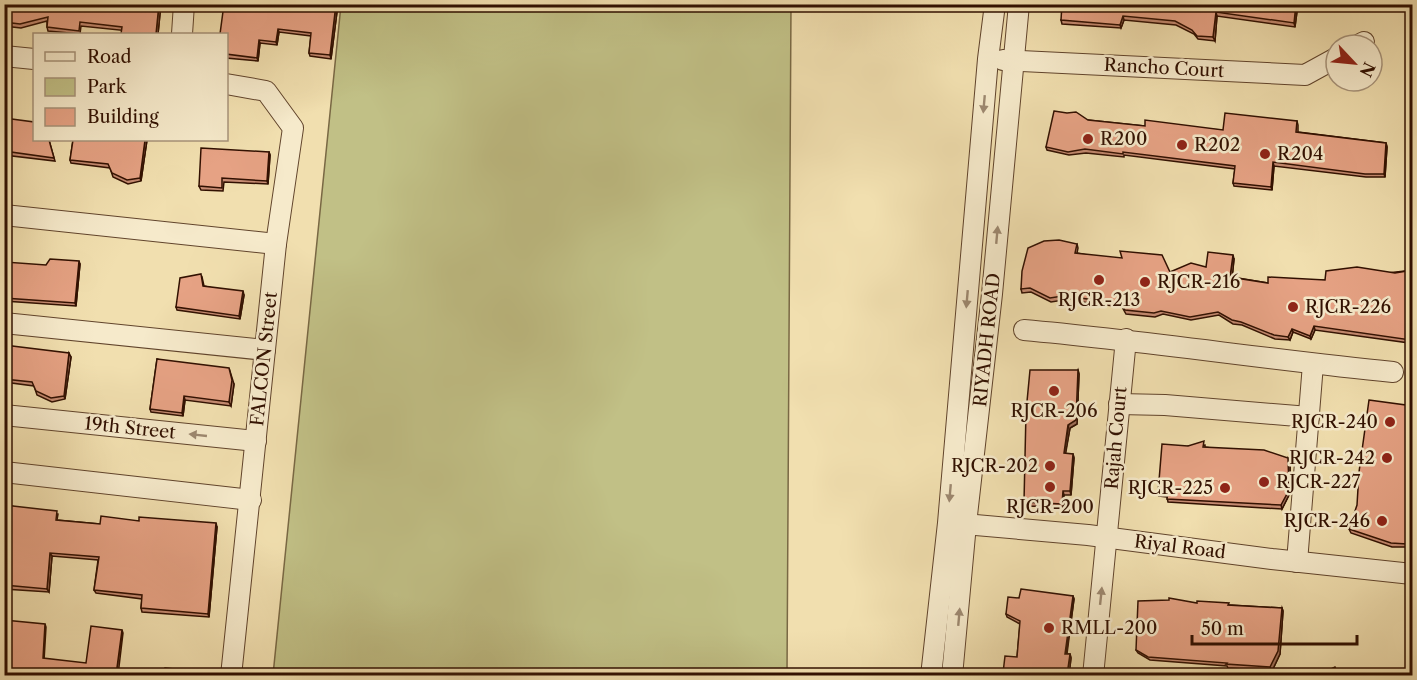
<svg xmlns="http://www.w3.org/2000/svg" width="1417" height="680" font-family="'Libre Caslon Text',serif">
  <rect width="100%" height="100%" fill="#f1dfaf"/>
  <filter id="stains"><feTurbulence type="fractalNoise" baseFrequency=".00333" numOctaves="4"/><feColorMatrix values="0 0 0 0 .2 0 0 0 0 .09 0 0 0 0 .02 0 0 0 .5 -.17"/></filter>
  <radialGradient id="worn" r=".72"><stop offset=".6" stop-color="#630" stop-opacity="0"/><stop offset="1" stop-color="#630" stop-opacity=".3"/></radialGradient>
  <!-- green -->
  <path fill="#c1c086" stroke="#796844" stroke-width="1.5" d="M 341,5 L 791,5 L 787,675 L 273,675 Z"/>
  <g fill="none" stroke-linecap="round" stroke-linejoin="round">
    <defs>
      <g id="minor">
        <path d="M 182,34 L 184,4"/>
        <path d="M 1358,45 L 1364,42"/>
        <path d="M 4,56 L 34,59"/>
        <path d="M 1003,60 L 1305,75 L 1336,58"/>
        <path d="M 226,84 L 266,91 L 293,128 L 276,244 L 231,676"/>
        <path d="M 4,215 L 276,244"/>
        <path d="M 4,323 L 265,350"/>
        <path d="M 1024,330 C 1148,341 1270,360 1393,372"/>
        <path d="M 1119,404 L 1165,405 L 1309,417"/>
        <path d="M 4,415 L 256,441"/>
        <path d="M 4,472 L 251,500"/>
        <path d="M 953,523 L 1088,535 L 1272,559 L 1412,574"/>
        <path d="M 1297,562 L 1313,364"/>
        <path d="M 931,676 L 948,523 L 988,59 L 995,4"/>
        <path d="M 952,676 L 966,524 L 992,294 L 1019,4"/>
        <path d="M 1093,676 L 1126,339"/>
      </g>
    </defs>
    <!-- minor casing -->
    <use href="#minor" stroke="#61442c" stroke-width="22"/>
    <!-- minor -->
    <use href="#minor" stroke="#f6eacb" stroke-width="20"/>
  </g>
  <!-- wall -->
  <g fill="#c68b72" stroke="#311001" stroke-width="1.5">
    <path d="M 4,4 L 161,4 L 158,34 L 81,26 L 80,34 L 48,31 L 47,27 L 47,21 L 21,28 L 4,26 Z"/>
    <path d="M 338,4 L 331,59 L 310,56 L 309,53 L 311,36 L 279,32 L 277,45 L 260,43 L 258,61 L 226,58 L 226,34 Z"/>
    <path d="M 1298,4 L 1295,27 L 1217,16 L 1215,41 L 1198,39 L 1194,34 L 1176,25 L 1124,20 L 1121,28 L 1062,24 L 1061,20 Z"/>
    <path d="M 4,118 L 49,140 L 55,161 L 4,155 Z"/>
    <path d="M 1088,120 L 1145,126 L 1223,130 L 1297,121 L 1298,125 L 1298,132 L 1386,143 L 1387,147 L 1385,177 L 1366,177 L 1274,166 L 1272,190 L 1234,186 L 1233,183 L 1235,169 L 1124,155 L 1124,157 L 1086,153 L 1069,155 L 1047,150 L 1046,147 Z"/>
    <path d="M 73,140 L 147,140 L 141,181 L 128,184 L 113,177 L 110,168 L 71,163 L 70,160 Z"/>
    <path d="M 269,152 L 270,155 L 268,184 L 224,182 L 223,191 L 201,190 L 199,186 Z"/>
    <path d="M 1077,244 L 1078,248 L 1077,253 L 1170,272 L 1206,267 L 1234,259 L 1232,277 L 1268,283 L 1325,280 L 1413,270 L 1413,347 L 1410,347 L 1409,343 L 1315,330 L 1311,339 L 1293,332 L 1290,340 L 1275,339 L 1242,325 L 1233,324 L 1219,315 L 1191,320 L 1163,314 L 1155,317 L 1126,314 L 1122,307 L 1082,302 L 1076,298 L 1051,302 L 1031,292 L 1022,293 L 1021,289 Z"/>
    <path d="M 80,264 L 76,306 L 4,301 L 4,270 Z"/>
    <path d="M 202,277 L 204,286 L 244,295 L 240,319 L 177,310 L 176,307 Z"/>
    <path d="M 4,345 L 71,357 L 65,399 L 52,402 L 37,395 L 34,386 L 4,382 Z"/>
    <path d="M 157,359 L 234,384 L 231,406 L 185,400 L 183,416 L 151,412 L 150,409 Z"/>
    <path d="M 1078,370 L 1079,374 L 1077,424 L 1070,428 L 1065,454 L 1073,454 L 1074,458 L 1071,495 L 1064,495 L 1064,507 L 1025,506 L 1024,502 Z"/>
    <path d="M 1413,406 L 1413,482 L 1409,547 L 1392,547 L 1351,533 L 1349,529 Z"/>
    <path d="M 1205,445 L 1205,447 L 1290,461 L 1290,493 L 1282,509 L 1168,502 L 1167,497 L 1159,496 L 1158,493 L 1188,446 Z"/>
    <path d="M 4,505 L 58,514 L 57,520 L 100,524 L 139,521 L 217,527 L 209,617 L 142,612 L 141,608 L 142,599 L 96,593 L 94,590 L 98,560 L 52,556 L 49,592 L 4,589 Z"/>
    <path d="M 1073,596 L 1074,599 L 1067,654 L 1070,654 L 1071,658 L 1069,675 L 1004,675 L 1003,673 L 1017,657 L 1020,624 L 1007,617 L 1006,614 L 1019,598 Z"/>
    <path d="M 1197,603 L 1282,608 L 1283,611 L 1280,654 L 1272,671 L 1228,668 L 1227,666 L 1150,660 L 1138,653 L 1136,650 Z"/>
  </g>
  <!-- shaded-wall -->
  <g fill="#a1715c" stroke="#311001" stroke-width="1.5">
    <path d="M 159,4 L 161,4 L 158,34 L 156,34 Z"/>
    <path d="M 336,4 L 338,4 L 331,59 L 330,55 Z"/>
    <path d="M 1296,4 L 1298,4 L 1295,27 L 1294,23 Z"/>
    <path d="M 1216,12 L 1217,16 L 1215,41 L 1213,37 Z"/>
    <path d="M 1123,16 L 1124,20 L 1121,28 L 1120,25 Z"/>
    <path d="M 278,29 L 279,32 L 277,45 L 276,42 Z"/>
    <path d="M 259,40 L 260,43 L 258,61 L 257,58 Z"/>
    <path d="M 145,140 L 147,140 L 141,181 L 140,178 Z"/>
    <path d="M 1386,143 L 1387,147 L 1385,177 L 1384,174 Z"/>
    <path d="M 269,152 L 270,155 L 268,184 L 267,181 Z"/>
    <path d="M 1273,162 L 1274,166 L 1272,190 L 1271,187 Z"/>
    <path d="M 1233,255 L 1234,259 L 1232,280 L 1230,277 Z"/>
    <path d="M 79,261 L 80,264 L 76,306 L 75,303 Z"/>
    <path d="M 243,291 L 244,295 L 240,319 L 239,316 Z"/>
    <path d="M 1314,326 L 1315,330 L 1311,339 L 1310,336 Z"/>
    <path d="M 1292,329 L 1293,332 L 1290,340 L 1288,337 Z"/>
    <path d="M 69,353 L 71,357 L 65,399 L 64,396 Z"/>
    <path d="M 229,368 L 234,384 L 231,406 L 229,402 Z"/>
    <path d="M 1078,370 L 1079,374 L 1077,424 L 1070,428 L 1065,457 L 1064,453 Z"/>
    <path d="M 184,396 L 185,400 L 183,416 L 182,413 Z"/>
    <path d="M 1073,454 L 1074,458 L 1071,495 L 1070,491 Z"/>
    <path d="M 1288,458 L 1290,461 L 1290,493 L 1282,509 L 1281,505 Z"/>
    <path d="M 1413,471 L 1413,482 L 1409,547 L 1407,544 Z"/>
    <path d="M 1063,491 L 1064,495 L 1064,507 L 1062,504 Z"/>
    <path d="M 216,523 L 217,527 L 209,617 L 208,614 Z"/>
    <path d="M 50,553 L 52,556 L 49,592 L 47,589 Z"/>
    <path d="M 1073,596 L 1074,599 L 1066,657 L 1065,654 Z"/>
    <path d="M 1282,608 L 1283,611 L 1280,654 L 1272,671 L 1270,667 Z"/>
    <path d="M 45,624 L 46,627 L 44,661 L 43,658 Z"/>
    <path d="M 122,630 L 123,633 L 118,675 L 116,675 Z"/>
    <path d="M 1070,654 L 1071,658 L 1069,675 L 1067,675 Z"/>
  </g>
  <!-- building -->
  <g fill="#e6a284" stroke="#311001" stroke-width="1.5">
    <path d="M 4,4 L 159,4 L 156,34 L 121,34 L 122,27 L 80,22 L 79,31 L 47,27 L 48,17 L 20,24 L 4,22 Z"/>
    <path d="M 224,4 L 336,4 L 330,55 L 309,53 L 311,33 L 278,29 L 276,42 L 259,40 L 257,58 L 226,54 L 226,34 L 220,34 Z"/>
    <path d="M 1062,4 L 1296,4 L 1294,23 L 1216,12 L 1213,37 L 1197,36 L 1192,30 L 1175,21 L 1123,16 L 1120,25 L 1061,20 Z"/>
    <path d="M 1054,111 L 1067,113 L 1076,112 L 1088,120 L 1145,126 L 1145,120 L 1223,130 L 1225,113 L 1297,121 L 1296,132 L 1386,143 L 1384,174 L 1365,174 L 1273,162 L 1271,187 L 1233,183 L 1235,166 L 1123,152 L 1123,154 L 1085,149 L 1068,152 L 1046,147 Z"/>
    <path d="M 4,118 L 34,122 L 34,140 L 49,140 L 54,158 L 4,151 Z"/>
    <path d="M 73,140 L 145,140 L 140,178 L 127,180 L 112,173 L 108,164 L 70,160 Z"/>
    <path d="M 201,148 L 269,152 L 267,181 L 222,178 L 222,188 L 199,186 Z"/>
    <path d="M 1059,240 L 1077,244 L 1075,253 L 1122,258 L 1120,251 L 1162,255 L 1170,272 L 1191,263 L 1206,267 L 1208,252 L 1233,255 L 1230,277 L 1268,283 L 1268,277 L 1325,280 L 1326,271 L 1357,267 L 1395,273 L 1413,270 L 1413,344 L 1409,343 L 1411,340 L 1314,326 L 1310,336 L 1292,329 L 1288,337 L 1274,335 L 1241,322 L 1232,320 L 1218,312 L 1190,317 L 1161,311 L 1154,313 L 1125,310 L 1120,304 L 1081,298 L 1075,294 L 1050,298 L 1030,288 L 1021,289 L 1022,271 L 1028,248 L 1044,241 Z"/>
    <path d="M 50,259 L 79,261 L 75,303 L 4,298 L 5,262 L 46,265 Z"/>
    <path d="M 201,274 L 203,286 L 243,291 L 239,316 L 176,307 L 180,278 Z"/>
    <path d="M 4,345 L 69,353 L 64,396 L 51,398 L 36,391 L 32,382 L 4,379 Z"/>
    <path d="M 157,359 L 229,368 L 232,380 L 229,402 L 184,396 L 182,413 L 150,409 Z"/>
    <path d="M 1030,370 L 1078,370 L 1076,420 L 1068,425 L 1064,453 L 1073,454 L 1070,491 L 1063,491 L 1062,504 L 1024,502 L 1026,412 Z"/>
    <path d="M 1369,400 L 1413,406 L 1413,471 L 1407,544 L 1391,543 L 1349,529 L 1357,505 L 1359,472 Z"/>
    <path d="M 1204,441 L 1203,447 L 1264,450 L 1288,458 L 1289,490 L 1281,505 L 1167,499 L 1168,493 L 1158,493 L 1162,444 L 1188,446 Z"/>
    <path d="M 4,505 L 57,511 L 56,520 L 100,524 L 101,516 L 139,521 L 139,517 L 216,523 L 208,614 L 141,608 L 142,595 L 94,590 L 99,557 L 50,553 L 47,589 L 4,585 Z"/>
    <path d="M 1021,589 L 1073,596 L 1065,654 L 1070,654 L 1067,675 L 1009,675 L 1003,673 L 1005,656 L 1017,657 L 1020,621 L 1006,614 L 1008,597 L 1019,598 Z"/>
    <path d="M 1169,598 L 1197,603 L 1197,601 L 1229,603 L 1228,605 L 1282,608 L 1278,651 L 1270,667 L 1226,664 L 1227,663 L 1148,657 L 1136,650 L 1138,601 L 1169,600 Z"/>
    <path d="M 4,620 L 45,624 L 43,658 L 86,663 L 91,626 L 122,630 L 116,675 L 4,675 Z"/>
    <path d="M 1335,667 L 1339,675 L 1289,675 L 1319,675 Z"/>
    <path d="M 165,668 L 193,671 L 193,675 L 164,675 Z"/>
    <path d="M 1349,673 L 1369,675 L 1347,675 Z"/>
  </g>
  <!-- one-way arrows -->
  <defs><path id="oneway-solid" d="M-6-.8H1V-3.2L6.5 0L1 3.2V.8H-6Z" transform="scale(1.5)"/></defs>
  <g fill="#9d8870">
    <use href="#oneway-solid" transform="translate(984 104) rotate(95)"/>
    <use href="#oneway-solid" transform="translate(997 235) rotate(-85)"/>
    <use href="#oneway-solid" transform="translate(967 299) rotate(95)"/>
    <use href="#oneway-solid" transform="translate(198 435) rotate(-174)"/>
    <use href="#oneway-solid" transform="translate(950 493) rotate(95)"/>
    <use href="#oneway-solid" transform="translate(1101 596) rotate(-84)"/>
    <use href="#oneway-solid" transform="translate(959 617) rotate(-85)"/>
  </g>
  <!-- markers -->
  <g fill="#8f2418" stroke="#f6eacb" stroke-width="2">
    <circle cx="1088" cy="139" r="6"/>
    <circle cx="1182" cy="145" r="6"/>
    <circle cx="1265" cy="154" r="6"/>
    <circle cx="1099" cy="280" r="6"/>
    <circle cx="1145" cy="282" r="6"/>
    <circle cx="1293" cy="307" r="6"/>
    <circle cx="1054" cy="391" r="6"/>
    <circle cx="1390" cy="422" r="6"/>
    <circle cx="1387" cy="458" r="6"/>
    <circle cx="1050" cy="466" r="6"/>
    <circle cx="1264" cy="482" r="6"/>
    <circle cx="1050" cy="487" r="6"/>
    <circle cx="1225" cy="488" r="6"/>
    <circle cx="1382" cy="521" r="6"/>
    <circle cx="1049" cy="628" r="6"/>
  </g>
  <g text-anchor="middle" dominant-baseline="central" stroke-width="5" stroke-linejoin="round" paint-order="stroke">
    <!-- street labels -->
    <g font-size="18" fill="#311001" stroke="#f6eacb">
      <text transform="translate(1164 68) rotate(3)">Rancho Court</text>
      <text transform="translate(987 340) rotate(-84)">RIYADH ROAD</text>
      <text transform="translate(264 359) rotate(-84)">FALCON Street</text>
      <text transform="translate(130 428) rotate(6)">19th Street</text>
      <text transform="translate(1116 438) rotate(-85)">Rajah Court</text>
      <text transform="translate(1180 547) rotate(7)">Riyal Road</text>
    </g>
    <!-- poi labels -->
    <g font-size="18" fill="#311001" stroke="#f6eacb" text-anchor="start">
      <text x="1100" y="139">R200</text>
      <text x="1194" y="145">R202</text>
      <text x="1277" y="154">R204</text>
      <text x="1157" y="282">RJCR-216</text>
      <text x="1099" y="300" text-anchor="middle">RJCR-213</text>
      <text x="1305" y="307">RJCR-226</text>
      <text x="1054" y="411" text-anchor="middle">RJCR-206</text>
      <text x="1378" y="422" text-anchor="end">RJCR-240</text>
      <text x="1375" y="458" text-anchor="end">RJCR-242</text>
      <text x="1038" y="466" text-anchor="end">RJCR-202</text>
      <text x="1276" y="482">RJCR-227</text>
      <text x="1213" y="488" text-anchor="end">RJCR-225</text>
      <text x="1050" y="507" text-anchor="middle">RJCR-200</text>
      <text x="1370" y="521" text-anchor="end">RJCR-246</text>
      <text x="1061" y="628">RMLL-200</text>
    </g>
  </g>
  <!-- margin -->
  <rect width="1417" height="680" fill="none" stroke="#f1dfaf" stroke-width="24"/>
  <rect x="6" y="6" width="1405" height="668" fill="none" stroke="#311001" stroke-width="3"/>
  <rect x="12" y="12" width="1393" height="656" fill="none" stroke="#311001" stroke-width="1.5"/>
  <!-- legend -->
  <rect x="33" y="33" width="195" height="108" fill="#f6eacb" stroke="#a7937a" stroke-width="1.5"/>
  <rect x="45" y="52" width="30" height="9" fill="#f6eacb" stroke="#a7937a" stroke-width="1.5"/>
  <text x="87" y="63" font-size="18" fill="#311001">Road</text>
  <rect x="45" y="78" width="30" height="18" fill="#c1c086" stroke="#a7937a" stroke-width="1.5"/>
  <text x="87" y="93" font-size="18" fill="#311001">Park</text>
  <rect x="45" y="108" width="30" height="18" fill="#e6a284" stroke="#a7937a" stroke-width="1.5"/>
  <text x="87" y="123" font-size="18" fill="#311001">Building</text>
  <!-- north arrow -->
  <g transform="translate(1354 63) rotate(116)"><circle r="28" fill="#f6eacb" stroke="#a7937a" stroke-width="1.5"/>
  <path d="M0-4.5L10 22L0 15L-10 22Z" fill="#8f2418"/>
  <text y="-9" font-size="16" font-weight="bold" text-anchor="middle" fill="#311001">N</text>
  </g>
  <!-- scale -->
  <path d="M1192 635v9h165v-9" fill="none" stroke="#311001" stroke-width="3"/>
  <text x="1201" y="635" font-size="18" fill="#311001" stroke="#f6eacb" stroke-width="4.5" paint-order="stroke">50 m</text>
  <rect width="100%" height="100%" filter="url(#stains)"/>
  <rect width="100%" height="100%" fill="url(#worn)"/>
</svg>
